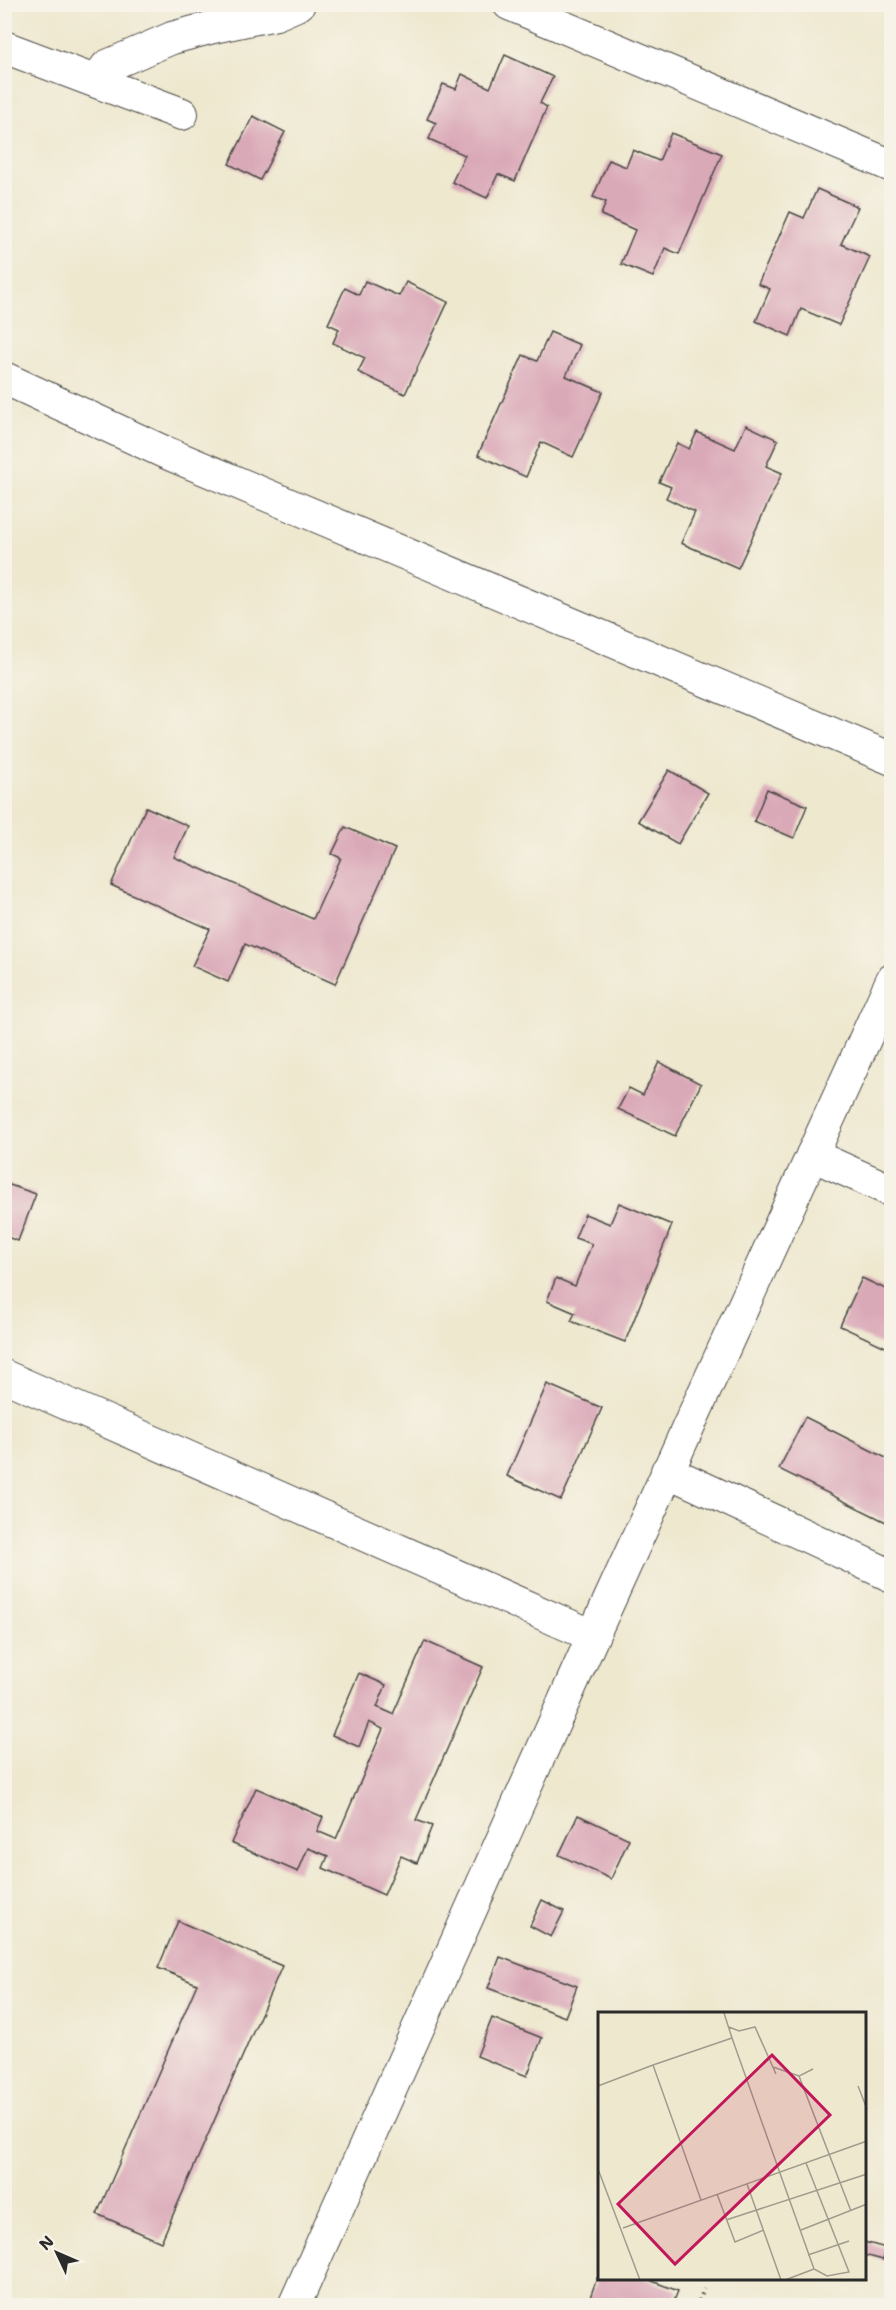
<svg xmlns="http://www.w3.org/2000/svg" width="896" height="2310" font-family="'Shantell Sans',sans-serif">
  <rect width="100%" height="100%" fill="#f7f3e8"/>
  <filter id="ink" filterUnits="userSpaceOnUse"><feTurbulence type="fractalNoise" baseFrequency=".0167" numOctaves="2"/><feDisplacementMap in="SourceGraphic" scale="12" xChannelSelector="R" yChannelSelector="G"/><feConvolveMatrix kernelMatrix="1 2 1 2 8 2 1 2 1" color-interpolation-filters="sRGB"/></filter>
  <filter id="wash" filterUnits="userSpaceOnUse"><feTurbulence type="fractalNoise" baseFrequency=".008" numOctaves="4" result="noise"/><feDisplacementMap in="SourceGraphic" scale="24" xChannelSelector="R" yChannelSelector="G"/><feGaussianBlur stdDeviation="1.35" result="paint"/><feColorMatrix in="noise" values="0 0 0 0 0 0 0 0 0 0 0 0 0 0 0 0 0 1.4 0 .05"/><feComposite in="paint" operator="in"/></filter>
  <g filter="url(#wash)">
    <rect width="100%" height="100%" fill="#eee8cf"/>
    <g id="blocks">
      <!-- building -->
      <g fill="#daa9b8">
        <path d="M 505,55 L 553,77 L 540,103 L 547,107 L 515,181 L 498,174 L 487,198 L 452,182 L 465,155 L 429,139 L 436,123 L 427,119 L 443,84 L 456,89 L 462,74 L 490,88 Z"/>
        <path d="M 253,116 L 285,132 L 260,180 L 229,164 Z"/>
        <path d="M 671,133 L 722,154 L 679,254 L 665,248 L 653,277 L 621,264 L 635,230 L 601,215 L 606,202 L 593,197 L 609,160 L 626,167 L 633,150 L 659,161 Z"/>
        <path d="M 817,189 L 858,207 L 841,244 L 870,257 L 839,325 L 801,309 L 790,336 L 756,321 L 770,289 L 758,284 L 790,212 L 804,218 Z"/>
        <path d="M 365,281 L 399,296 L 406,282 L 448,302 L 405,394 L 358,372 L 365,358 L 333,343 L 339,329 L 328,324 L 345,288 L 359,295 Z"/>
        <path d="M 550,332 L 580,345 L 566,376 L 603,392 L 573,457 L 541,442 L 526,477 L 478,455 L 523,355 L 537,361 Z"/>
        <path d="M 746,425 L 778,440 L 766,466 L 782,473 L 738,568 L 681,543 L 695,512 L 666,498 L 671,487 L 659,482 L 677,443 L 689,449 L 697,432 L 735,449 Z"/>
        <path d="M 669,770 L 708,793 L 678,844 L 638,821 Z"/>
        <path d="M 767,789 L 807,806 L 794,838 L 754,821 Z"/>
        <path d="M 146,807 L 188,826 L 174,857 L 313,919 L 341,858 L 332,854 L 345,827 L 395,849 L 335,984 L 245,944 L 228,982 L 192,966 L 210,929 L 111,885 Z"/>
        <path d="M 659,1062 L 701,1084 L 675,1136 L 618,1109 L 629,1088 L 643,1095 Z"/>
        <path d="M 4,1183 L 36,1194 L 18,1241 L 4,1236 Z"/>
        <path d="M 619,1203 L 672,1225 L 625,1342 L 571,1321 L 575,1313 L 547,1301 L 556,1278 L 575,1286 L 592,1244 L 575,1238 L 585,1214 L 610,1224 Z"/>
        <path d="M 862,1278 L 892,1292 L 892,1350 L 840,1326 Z"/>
        <path d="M 547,1384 L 602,1408 L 561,1500 L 507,1476 Z"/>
        <path d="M 805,1417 L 892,1461 L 892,1525 L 779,1469 Z"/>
        <path d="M 425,1641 L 483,1667 L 416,1820 L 432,1826 L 417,1863 L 401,1856 L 384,1895 L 323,1868 L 328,1856 L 308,1848 L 298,1872 L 231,1843 L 256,1788 L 323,1817 L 317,1831 L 336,1839 L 383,1729 L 369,1722 L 359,1747 L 332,1735 L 359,1673 L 386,1685 L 377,1707 L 393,1714 Z"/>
        <path d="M 578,1815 L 629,1839 L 611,1879 L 559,1855 Z"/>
        <path d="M 542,1900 L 564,1911 L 551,1937 L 530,1926 Z"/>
        <path d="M 178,1921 L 282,1966 L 161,2242 L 97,2214 L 197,1984 L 158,1968 Z"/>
        <path d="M 500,1957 L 577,1986 L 565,2017 L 488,1988 Z"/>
        <path d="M 492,2018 L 542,2038 L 527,2076 L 477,2056 Z"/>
        <path d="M 864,2242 L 886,2248 L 883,2260 L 864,2255 Z"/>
        <path d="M 597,2278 L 644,2278 L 678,2291 L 672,2306 L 587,2306 Z"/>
      </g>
    </g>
  </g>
  <g filter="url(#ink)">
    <use href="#blocks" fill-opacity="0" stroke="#484744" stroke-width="1.5"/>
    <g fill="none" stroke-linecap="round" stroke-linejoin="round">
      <defs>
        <g id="street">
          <path d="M 509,4 L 892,166"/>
          <path d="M 4,47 L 182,114"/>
          <path d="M 96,81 L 107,66 L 172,38 L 213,27 L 276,14 L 299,4"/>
          <path d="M 4,378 L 162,451 L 892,759"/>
          <path d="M 812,1155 L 892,1191"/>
          <path d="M 4,1376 L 593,1636"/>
          <path d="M 667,1471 L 892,1576"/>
          <path d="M 294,2306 L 593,1636 L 892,980"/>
        </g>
      </defs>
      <!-- street casing -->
      <use href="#street" stroke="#484744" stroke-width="34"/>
      <!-- path -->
      <path stroke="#484744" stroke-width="4" stroke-dasharray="1.5 4.5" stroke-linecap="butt" d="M 697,2306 L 704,2289"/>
      <!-- street -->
      <use href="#street" stroke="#fff" stroke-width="32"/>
    </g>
  </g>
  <!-- overview -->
  <g transform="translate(598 2012)">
    <rect width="268" height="268" fill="#eee8cf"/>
    <path fill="none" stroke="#a09c8d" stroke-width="1.5" d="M 126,1 L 134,26M 131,15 L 141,19 L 157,15 L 178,62M 175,55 L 201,64M 215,57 L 201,64 L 253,199M 0,74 L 55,53M 260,74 L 269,97M 0,157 L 42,268M 149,172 L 183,268M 119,182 L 137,230 L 166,218M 103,188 L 55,53 L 134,26 L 216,257 L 229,264 L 251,260 L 208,151M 128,208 L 269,162M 25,216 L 269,129M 203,218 L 269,192M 210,243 L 251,229M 187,268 L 216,257"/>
    <path fill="#c2185b" fill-opacity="0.15" stroke="#c2185b" stroke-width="3" d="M 174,43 L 232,103 L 77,252 L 20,192 Z"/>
    <rect width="268" height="268" fill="none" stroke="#2b2b2b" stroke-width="3"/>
  </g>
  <!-- margin -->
  <rect width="896" height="2310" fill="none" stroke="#f7f3e8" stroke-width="24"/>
  <!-- north arrow -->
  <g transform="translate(57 2253) rotate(314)" stroke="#f7f3e8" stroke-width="4.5" paint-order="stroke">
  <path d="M0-4.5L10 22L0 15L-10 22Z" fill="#2b2b2b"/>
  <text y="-9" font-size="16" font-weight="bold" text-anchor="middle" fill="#2b2b2b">N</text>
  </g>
</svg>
